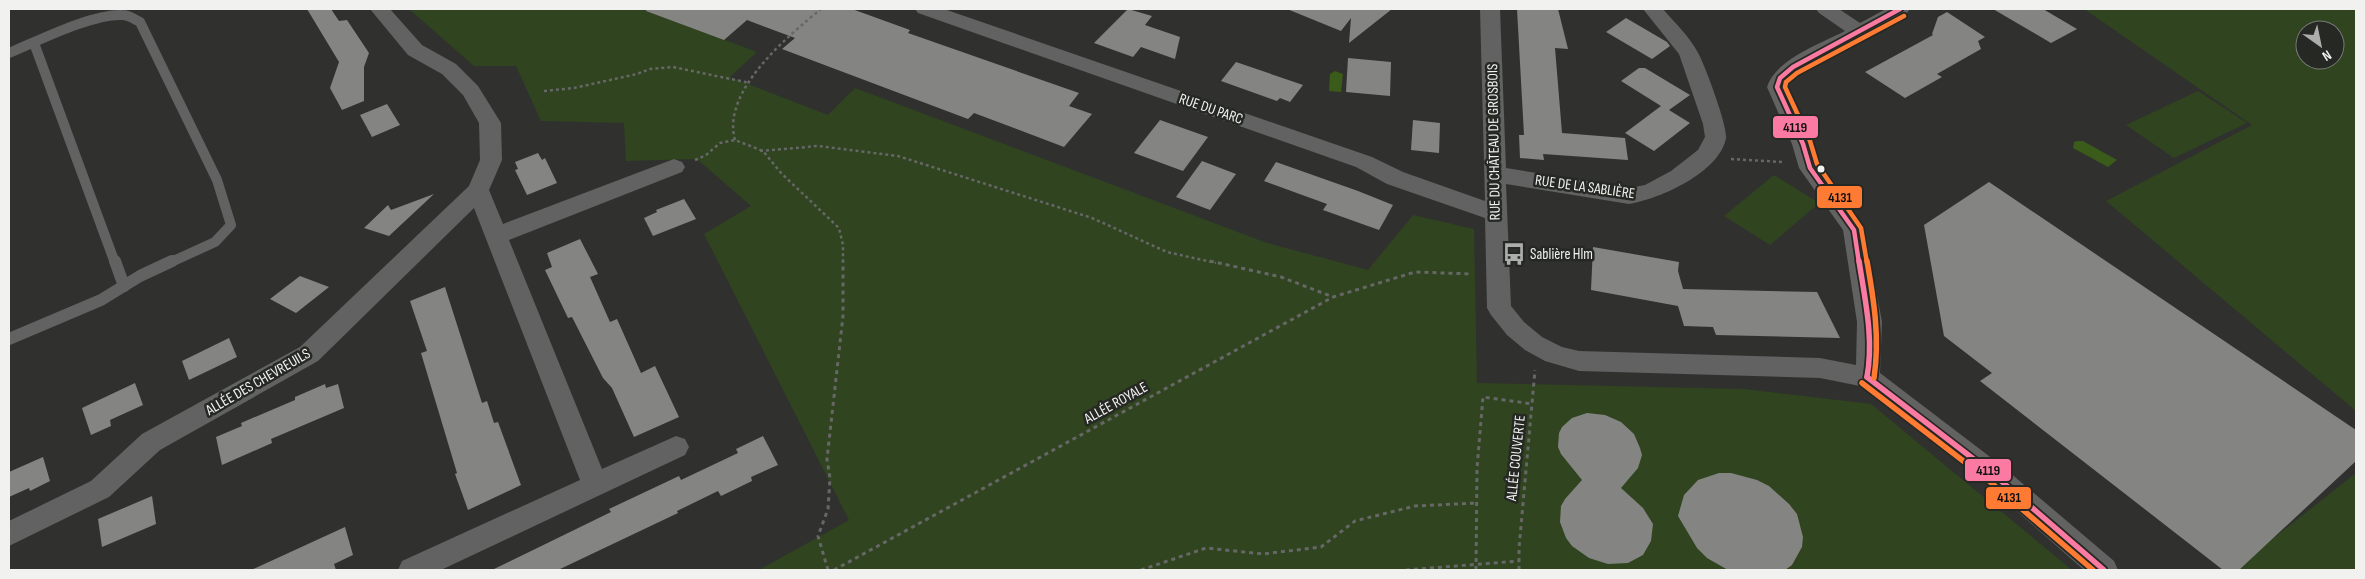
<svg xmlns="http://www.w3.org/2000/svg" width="2365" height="579" font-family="'Sofia Sans Condensed',sans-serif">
  <rect width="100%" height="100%" fill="#30312f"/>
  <!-- green -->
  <g fill="#2f441f" fill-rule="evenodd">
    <path d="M 409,9 L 643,9 L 757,52 L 730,77 L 828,115 L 855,88 L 1267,243 L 1368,270 L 1413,215 L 1474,229 L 1477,383 L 1744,389 L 1871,404 L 2072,570 L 759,570 L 849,520 L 704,234 L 751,206 L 697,159 L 626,161 L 624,123 L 541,121 L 516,66 L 474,66 Z"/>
    <path d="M 2084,9 L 2356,9 L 2356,411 L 2106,201 L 2252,125 ZM 2305,30 L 2335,30 L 2335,60 L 2305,60 Z"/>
    <path d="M 2198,91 L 2247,123 L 2174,158 L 2126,125 Z"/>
    <path d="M 1774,175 L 1819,203 L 1770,245 L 1724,216 Z"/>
    <path d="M 2356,473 L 2356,570 L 2233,570 Z"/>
  </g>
  <!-- water -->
  <g fill="#3a5b19">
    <path d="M 1335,71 L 1343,74 L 1341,92 L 1329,91 L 1330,74 Z"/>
    <path d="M 2077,141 L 2083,141 L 2117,160 L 2108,167 L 2073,148 L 2074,142 Z"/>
  </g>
  <!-- building -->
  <g fill="#848583">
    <path d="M 307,9 L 331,9 L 339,21 L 347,20 L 369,53 L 364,67 L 364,101 L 342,110 L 330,88 L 339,62 Z"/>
    <path d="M 647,9 L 852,9 L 910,30 L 908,33 L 1079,93 L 1069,106 L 1092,114 L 1064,147 L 974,113 L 968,119 L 782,49 L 795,38 L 747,20 L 724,40 L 646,11 Z"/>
    <path d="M 1128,9 L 1152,16 L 1145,25 L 1180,37 L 1175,59 L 1141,47 L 1133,57 L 1094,43 Z"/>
    <path d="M 1287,9 L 1392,9 L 1349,43 L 1351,18 L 1341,31 Z"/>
    <path d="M 1517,9 L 1558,9 L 1568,49 L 1555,48 L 1562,133 L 1625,138 L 1628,160 L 1543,154 L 1544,160 L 1520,158 L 1519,135 L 1524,135 Z"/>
    <path d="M 1993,9 L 2043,9 L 2077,29 L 2051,43 Z"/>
    <path d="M 1947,12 L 1985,37 L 1978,41 L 1981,49 L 1937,74 L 1942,77 L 1905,98 L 1865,72 L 1933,35 L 1932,34 L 1938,17 Z"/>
    <path d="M 1626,18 L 1667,42 L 1670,46 L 1652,59 L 1606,32 Z"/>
    <path d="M 1348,58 L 1391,62 L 1390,96 L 1346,92 Z"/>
    <path d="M 1236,62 L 1303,85 L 1290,102 L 1280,98 L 1277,101 L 1221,81 Z"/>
    <path d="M 1639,68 L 1645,68 L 1690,95 L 1669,110 L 1690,123 L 1654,151 L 1625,133 L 1661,106 L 1621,81 Z"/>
    <path d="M 387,104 L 400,125 L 372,137 L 360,115 Z"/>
    <path d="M 1160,120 L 1208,137 L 1183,171 L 1134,153 Z"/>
    <path d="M 1413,120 L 1440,123 L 1439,153 L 1411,150 Z"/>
    <path d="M 538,153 L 542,160 L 545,158 L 557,183 L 527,195 L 515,170 L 518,169 L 515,162 Z"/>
    <path d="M 1202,161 L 1236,174 L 1210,210 L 1176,197 Z"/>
    <path d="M 1276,162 L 1358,191 L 1393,205 L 1379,230 L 1323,210 L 1327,204 L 1264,181 Z"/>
    <path d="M 1989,182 L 2356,430 L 2356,461 L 2239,570 L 2223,570 L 1980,381 L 1992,373 L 1944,336 L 1924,225 Z"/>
    <path d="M 434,194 L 389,236 L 364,228 L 388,205 L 391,210 Z"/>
    <path d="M 684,199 L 696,219 L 653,236 L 644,218 L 657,212 L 656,210 Z"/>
    <path d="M 580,239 L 598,274 L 590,277 L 610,322 L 617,319 L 641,373 L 655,366 L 679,417 L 634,437 L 612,388 L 603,378 L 572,317 L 568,318 L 545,270 L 552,267 L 547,253 Z"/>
    <path d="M 1593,247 L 1679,262 L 1678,271 L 1683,289 L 1817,292 L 1840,338 L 1716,335 L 1713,327 L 1684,326 L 1678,306 L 1591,290 Z"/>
    <path d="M 300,276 L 329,287 L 296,313 L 270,299 Z"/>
    <path d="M 445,287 L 482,403 L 487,401 L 494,423 L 498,422 L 521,485 L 468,510 L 455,474 L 457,473 L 421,353 L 427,351 L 410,301 Z"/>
    <path d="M 229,338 L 237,357 L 189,380 L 182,361 Z"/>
    <path d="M 135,383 L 143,405 L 110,420 L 111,426 L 91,435 L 82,408 Z"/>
    <path d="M 325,384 L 326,388 L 338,384 L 344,408 L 271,439 L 272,443 L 222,465 L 216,437 L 242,426 L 241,423 L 295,400 L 295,397 Z"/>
    <path d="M 1587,413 L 1605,415 L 1621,422 L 1634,434 L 1640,448 L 1642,455 L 1638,468 L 1621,488 L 1643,508 L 1653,524 L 1651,541 L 1643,555 L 1628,563 L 1608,564 L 1589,558 L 1572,546 L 1566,538 L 1560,522 L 1561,506 L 1565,499 L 1582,480 L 1561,454 L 1558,447 L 1559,433 L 1562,427 L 1572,418 Z"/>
    <path d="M 763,436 L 778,465 L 751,477 L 752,481 L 721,496 L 718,491 L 677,511 L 678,513 L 558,570 L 492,570 L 611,512 L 609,509 L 679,476 L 681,480 L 738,453 L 736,449 Z"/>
    <path d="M 43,457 L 50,481 L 30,491 L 29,488 L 9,497 L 9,472 Z"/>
    <path d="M 1719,473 L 1731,473 L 1757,480 L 1769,486 L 1789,504 L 1797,514 L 1803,537 L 1802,547 L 1792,565 L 1785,570 L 1728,570 L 1707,558 L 1697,548 L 1678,516 L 1684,495 L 1698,480 Z"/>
    <path d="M 152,496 L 156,524 L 102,547 L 98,519 Z"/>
    <path d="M 345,527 L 353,555 L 334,564 L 336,570 L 251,570 Z"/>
  </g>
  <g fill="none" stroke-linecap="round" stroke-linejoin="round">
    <!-- path-far1 -->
    <g stroke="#666766" stroke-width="2.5" stroke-dasharray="3 3" stroke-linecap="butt">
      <path d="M 544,91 L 574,88 L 637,74 L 650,69 L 673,67 L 750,83"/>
      <path d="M 735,140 C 721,91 788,36 821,9"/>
      <path d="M 760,151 L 818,146 L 898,156 L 1092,218 L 1167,252 L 1216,263"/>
      <path d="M 1731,159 L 1782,162 L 1783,164"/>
      <path d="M 695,160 L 706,155 L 720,143 L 735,140 L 763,151 L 781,173 L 839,228 L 843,245 L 843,263"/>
    </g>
    <!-- path -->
    <g stroke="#666766" stroke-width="3" stroke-dasharray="4 4" stroke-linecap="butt">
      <path d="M 1210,261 L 1281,277 L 1333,297"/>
      <path d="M 828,570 L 818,536 L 828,509 L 830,478 L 827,459 L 843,316 L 843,261"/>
      <path d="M 834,570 L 1333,297 L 1415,272 L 1472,274"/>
      <path d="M 1141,570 L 1206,548 L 1263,554 L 1321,547 L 1355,521 L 1415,506 L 1477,503"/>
      <path d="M 1406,570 L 1519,561"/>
      <path d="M 1476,570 L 1477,468 L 1483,397 L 1533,404"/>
      <path d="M 1519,570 L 1519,548 L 1535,370"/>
    </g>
    <!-- lane-far1 -->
    <g stroke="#616261" stroke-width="10">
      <path d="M 34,43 L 115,263"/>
      <path d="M 9,53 C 38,41 91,14 122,15 C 129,15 134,19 140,22 L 217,180 L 231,225 L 215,242 L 169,263"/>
    </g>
    <!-- lane -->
    <g stroke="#616261" stroke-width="12">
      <path d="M 115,261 L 124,286"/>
      <path d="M 9,339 L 101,300 L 140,276 L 172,261"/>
    </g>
    <!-- street -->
    <g fill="#616261" fill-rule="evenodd">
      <path d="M 370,9 L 390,9 L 422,45 L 456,64 L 478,86 L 501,123 L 502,160 L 489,190 L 503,224 L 666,162 L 674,159 L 682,162 L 685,167 L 682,172 L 509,240 L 602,469 L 676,436 L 685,439 L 689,447 L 685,455 L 441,570 L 398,570 L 402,561 L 580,480 L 474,208 L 318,361 L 160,450 L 109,497 L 9,546 L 9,521 L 91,481 L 142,434 L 300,347 L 469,186 L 480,160 L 479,123 L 463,95 L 442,74 L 408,55 Z"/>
      <path d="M 915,9 L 944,9 L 1372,157 L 1403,172 L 1485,201 L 1480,9 L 1500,9 L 1506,168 L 1629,188 L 1645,185 L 1671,171 L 1698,150 L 1705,137 L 1703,124 L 1679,54 L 1643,9 L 1663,9 C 1674,22 1689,36 1697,51 C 1704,62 1728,127 1726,138 C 1720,172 1660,199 1629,204 L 1506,184 L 1511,306 L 1524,322 L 1542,337 L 1562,347 L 1579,351 L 1820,358 L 1856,365 L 1857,322 L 1843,230 L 1799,168 L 1792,144 L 1767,87 C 1776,59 1820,44 1845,31 L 1819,13 L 1816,9 L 1839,9 L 1860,23 L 1886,9 L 1910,9 L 1907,13 L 1800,72 L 1789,81 L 1787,87 L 1814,144 L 1821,167 L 1865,230 L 1882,322 L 1880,373 L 2002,466 L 2114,561 L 2118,570 L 2084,570 L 1984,482 L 1860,386 L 1820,378 L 1579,371 L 1545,361 L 1525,350 L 1507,335 L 1491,315 L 1487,308 L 1485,218 L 1387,184 L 1356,167 L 918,13 Z"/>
    </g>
    <defs>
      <path id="bus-1-far1" d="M 1859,263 L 1854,230 L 1810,168 L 1803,144 L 1777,87 L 1780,78 L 1793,67 L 1900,9"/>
      <g id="bus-1">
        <path d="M 1859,261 C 1865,300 1874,338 1867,377"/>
        <path d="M 1867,377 L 1993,474 L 2104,570"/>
      </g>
      <path id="bus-2-far1" d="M 1867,263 L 1861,228 L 1817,164 L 1810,141 L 1785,87 L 1786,82 L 1797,73 L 1904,16"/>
      <g id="bus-2">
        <path d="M 1867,261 C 1874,301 1880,338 1874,378"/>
        <path d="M 1862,383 L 1988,480 L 2093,570"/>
      </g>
    </defs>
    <!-- bus-1-far1 casing -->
    <use href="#bus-1-far1" stroke="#262824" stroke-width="8"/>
    <!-- bus-1 casing -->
    <use href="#bus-1" stroke="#262824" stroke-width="9"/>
    <!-- bus-2-far1 casing -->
    <use href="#bus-2-far1" stroke="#262824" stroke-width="8"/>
    <!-- bus-2 casing -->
    <use href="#bus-2" stroke="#262824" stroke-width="9"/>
    <!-- bus-1-far1 -->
    <use href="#bus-1-far1" stroke="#fa7aa2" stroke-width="4.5"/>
    <!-- bus-1 -->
    <use href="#bus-1" stroke="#fa7aa2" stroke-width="5.5"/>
    <!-- bus-2-far1 -->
    <use href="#bus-2-far1" stroke="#ff7b33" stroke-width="4.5"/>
    <!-- bus-2 -->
    <use href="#bus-2" stroke="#ff7b33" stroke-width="5.5"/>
  </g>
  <!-- icons -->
  <defs>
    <symbol id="bus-bare" viewBox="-9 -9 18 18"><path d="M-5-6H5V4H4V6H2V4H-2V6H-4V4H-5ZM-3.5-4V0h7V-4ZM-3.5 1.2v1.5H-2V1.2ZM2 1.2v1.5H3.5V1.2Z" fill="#adaeac" stroke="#262824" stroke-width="2.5" paint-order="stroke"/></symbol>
  </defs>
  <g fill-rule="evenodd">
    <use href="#bus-bare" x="1498" y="238" width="32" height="32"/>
  </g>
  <!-- markers -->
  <circle fill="#f1f2f0" stroke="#262824" stroke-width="2" cx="1821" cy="169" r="4.5"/>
  <g text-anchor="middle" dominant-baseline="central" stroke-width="5" stroke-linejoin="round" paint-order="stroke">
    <!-- street labels -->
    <g font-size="15" fill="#f1f2f0" stroke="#262824">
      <text transform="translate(1211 109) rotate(19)">RUE DU PARC</text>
      <text transform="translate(1494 142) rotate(-91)">RUE DU CHÂTEAU DE GROSBOIS</text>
      <text transform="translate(1585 187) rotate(8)">RUE DE LA SABLIÈRE</text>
      <text transform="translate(258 382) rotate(-30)">ALLÉE DES CHEVREUILS</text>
      <text transform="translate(1116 403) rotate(-29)">ALLÉE ROYALE</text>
      <text transform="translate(1516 458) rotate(-84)">ALLÉE COUVERTE</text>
    </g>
    <!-- poi labels -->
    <g font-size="15" fill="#f1f2f0" stroke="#262824" text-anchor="start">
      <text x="1530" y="254">Sablière Hlm</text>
    </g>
  </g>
  <g stroke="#262824" stroke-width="2">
    <rect x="1772" y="115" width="47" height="24" rx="5" fill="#fa7aa2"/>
    <rect x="1816" y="185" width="47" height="24" rx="5" fill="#ff7b33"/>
    <rect x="1964" y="458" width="48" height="24" rx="5" fill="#fa7aa2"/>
    <rect x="1985" y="486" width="47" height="24" rx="5" fill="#ff7b33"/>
  </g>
  <g font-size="14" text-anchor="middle" font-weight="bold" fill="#111">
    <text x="1795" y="132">4119</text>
    <text x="1840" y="202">4131</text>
    <text x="1988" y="475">4119</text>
    <text x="2009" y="502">4131</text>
  </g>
  <!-- border -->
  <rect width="2365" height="579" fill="none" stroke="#f1f2f0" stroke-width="20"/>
  <!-- north arrow -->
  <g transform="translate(2320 45) rotate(147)"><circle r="24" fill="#262824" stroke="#777976"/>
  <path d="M0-4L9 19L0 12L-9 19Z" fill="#adaeac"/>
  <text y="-8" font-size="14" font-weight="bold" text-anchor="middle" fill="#f1f2f0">N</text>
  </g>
</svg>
